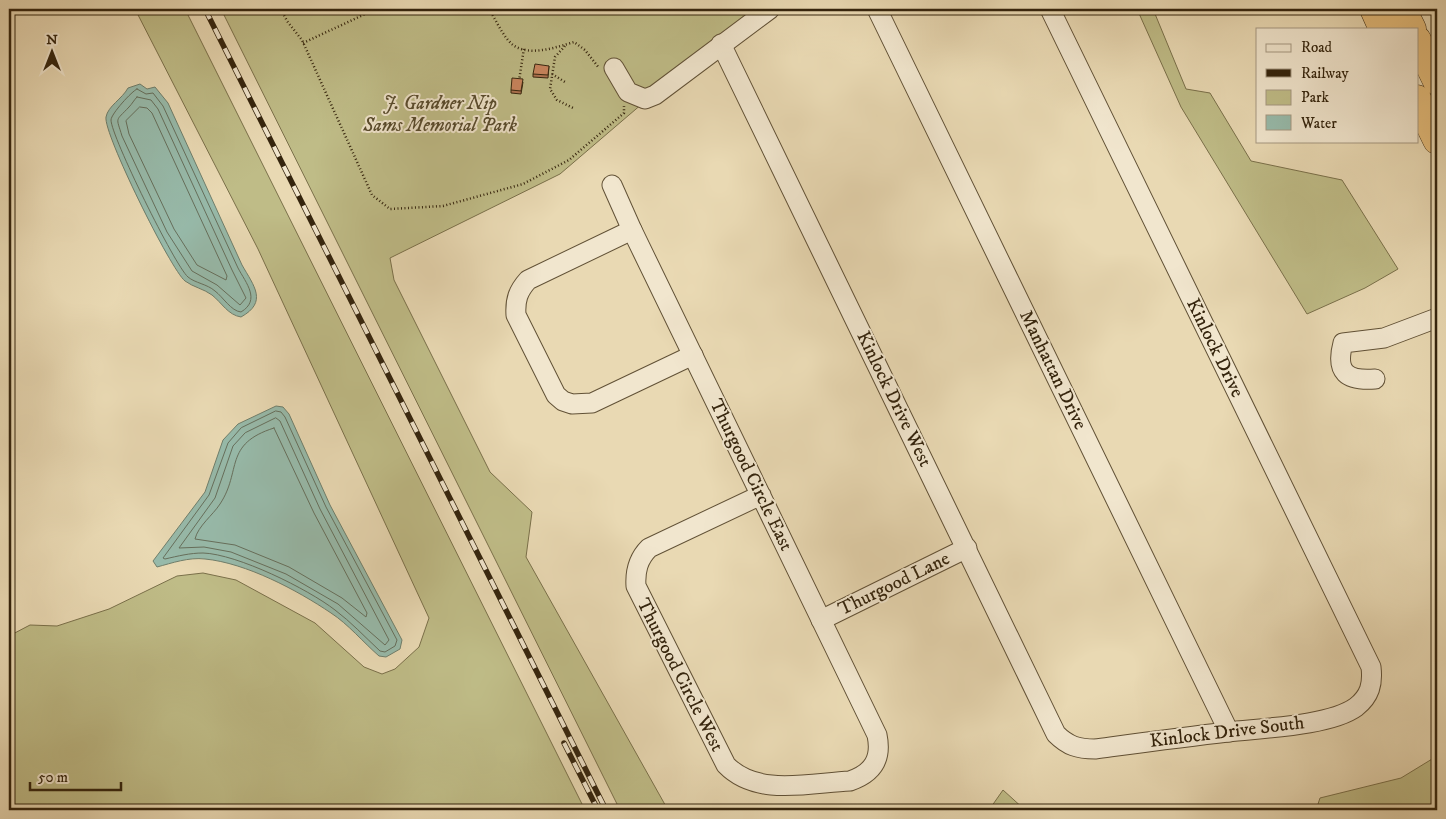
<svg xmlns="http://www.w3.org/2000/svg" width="1446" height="819" font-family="'IM FELL DW Pica',serif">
  <rect width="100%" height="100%" fill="#e9d9b3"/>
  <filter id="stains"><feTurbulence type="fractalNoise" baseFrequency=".004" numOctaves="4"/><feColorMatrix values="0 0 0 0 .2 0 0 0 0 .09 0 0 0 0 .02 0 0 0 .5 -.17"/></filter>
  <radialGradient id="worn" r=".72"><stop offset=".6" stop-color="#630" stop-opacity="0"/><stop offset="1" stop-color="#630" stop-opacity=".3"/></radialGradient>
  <!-- green -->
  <g fill="#bfbc87" stroke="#7a704a">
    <path d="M 135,9 L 185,9 L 585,810 L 9,809 L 9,636 L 30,625 L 57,626 L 109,609 L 177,576 L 203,573 L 236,580 L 315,623 L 364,667 L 382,674 L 395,669 L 419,647 L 429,618 L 258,249 Z"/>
    <path d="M 221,9 L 753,9 L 560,174 L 390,258 L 394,280 L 490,472 L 532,512 L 526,557 L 668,810 L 620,810 Z"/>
    <path d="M 1137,9 L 1153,9 L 1186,89 L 1210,93 L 1251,161 L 1342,180 L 1398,269 L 1365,288 L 1307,314 L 1181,107 Z"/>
    <path d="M 1437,756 L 1437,810 L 1316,810 L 1320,798 L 1401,778 Z"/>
    <path d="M 1003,790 L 1025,810 L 989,810 Z"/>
  </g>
  <!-- water -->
  <g fill="#97baaa" stroke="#6f7e6b">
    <path d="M 140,84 L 147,89 L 155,87 L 168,103 L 242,265 C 254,286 268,302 241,317 C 228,315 222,303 212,295 C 204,289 193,287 185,281 C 171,270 103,133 106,117 C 108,106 122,99 128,88 Z"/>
    <path d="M 276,406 L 283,407 L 289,414 L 330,505 L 402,640 L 400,649 L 386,657 L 379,656 C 363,642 348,624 331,613 C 297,590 246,563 205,559 C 189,557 172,563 157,567 L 153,561 L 205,492 L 223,440 L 238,424 Z"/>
  </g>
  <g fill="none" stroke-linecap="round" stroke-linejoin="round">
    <!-- shore -->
    <g stroke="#666f5c" stroke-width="1">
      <path d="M 137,89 L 146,94 L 153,93 L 163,106 L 238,268 C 246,283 261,300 241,312 C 231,311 223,297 215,291 C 207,284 195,283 188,277 C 175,266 111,136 111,120 C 111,114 132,91 137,89 Z"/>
      <path d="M 137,97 L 151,100 L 158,109 L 232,270 L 246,298 L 240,305 L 217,285 L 192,271 L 167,232 L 122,136 C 116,116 115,122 129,107 C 132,104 134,100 137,97 Z"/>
      <path d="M 140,107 L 147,108 L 152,113 L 227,276 L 226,280 L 197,265 L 174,229 L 129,134 L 126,121 Z"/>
      <path d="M 276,411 L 281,412 L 285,417 L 326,507 L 397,640 L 395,646 L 385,652 L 380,651 C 365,637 351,622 335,610 C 308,589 237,554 203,553 C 190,553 178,556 165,559 L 163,558 L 209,495 L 228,443 L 241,428 Z"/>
      <path d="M 276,418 L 280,421 L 320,509 L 389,640 L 385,645 L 338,604 L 286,574 L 231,552 L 204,547 L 179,548 L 215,498 L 233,446 L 245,433 Z"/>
      <path d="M 274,428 L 314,513 L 367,613 L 366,617 L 342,598 L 289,567 L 235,545 L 195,539 C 198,526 213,515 220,504 C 242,471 223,444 274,428 Z"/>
    </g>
    <defs>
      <g id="minor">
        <path d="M 877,9 L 1229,732"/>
        <path d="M 721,44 L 1056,734 C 1068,746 1078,749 1095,749 C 1140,743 1184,737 1228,732 C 1261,728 1330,726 1356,707 C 1370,696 1373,684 1371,667 L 1050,9"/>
        <path d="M 614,68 L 628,92 L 645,99 L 655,95 L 770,9"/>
        <path d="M 612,185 L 632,230 L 877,735 C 882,759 873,773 850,781 C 809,783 757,797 726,765 L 636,586 C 635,571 638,559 649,548 L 761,495"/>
        <path d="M 632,230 L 528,280 C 518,291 515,300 516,315 L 556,395 L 563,401 L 572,404 L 592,403 L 693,355"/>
        <path d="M 1375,379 C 1347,381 1335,373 1343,343 L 1384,338 L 1437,318"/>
        <path d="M 821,620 L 967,548"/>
      </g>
      <g id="highway">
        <path d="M 1374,9 L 1383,29"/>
        <path d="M 1402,9 L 1412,29"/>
        <path d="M 1417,40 L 1437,81"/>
        <path d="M 1417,99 L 1437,140"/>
      </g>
    </defs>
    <!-- minor casing -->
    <use href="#minor" stroke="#615136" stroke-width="21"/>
    <!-- highway casing -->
    <use href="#highway" stroke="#34240d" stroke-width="29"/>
    <!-- path -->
    <g stroke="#34240d" stroke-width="2.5" stroke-dasharray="1 2.5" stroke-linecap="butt">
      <path d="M 281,9 L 287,21 L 302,40 L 372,195 L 390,209 L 443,206 L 523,184 L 569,160 L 624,113 L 624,106"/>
      <path d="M 489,9 C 496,20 503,37 513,45 C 530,57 557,47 574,42 L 585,50 L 599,68"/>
      <path d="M 303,43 L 376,9"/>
      <path d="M 565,46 L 555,57 L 550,89 L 557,100 L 575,109"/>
      <path d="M 552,74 L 565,82"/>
      <path d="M 519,81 L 524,48"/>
    </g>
    <!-- minor -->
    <use href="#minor" stroke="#f1e6ce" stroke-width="19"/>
    <!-- highway -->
    <use href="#highway" stroke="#e4bc7a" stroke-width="28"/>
    <defs>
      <g id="rail">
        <path d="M 205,9 L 606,810"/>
        <path d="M 564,743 L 598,810"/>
      </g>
    </defs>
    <!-- rail casing -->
    <use href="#rail" stroke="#34240d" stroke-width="5.5"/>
    <!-- rail -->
    <use href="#rail" stroke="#f1e6ce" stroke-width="4" stroke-dasharray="11" stroke-linecap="butt"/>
  </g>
  <!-- wall -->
  <g fill="#af7251" stroke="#34240d">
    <path d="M 549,66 L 548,78 L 533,77 L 533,74 Z"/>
    <path d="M 523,82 L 521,94 L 511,93 L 511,90 Z"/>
  </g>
  <!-- building -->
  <g fill="#cb855e" stroke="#34240d">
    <path d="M 535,64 L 549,66 L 548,75 L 533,74 Z"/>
    <path d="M 512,78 L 523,79 L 521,91 L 511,90 Z"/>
  </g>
  <g text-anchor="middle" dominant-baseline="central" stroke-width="4" stroke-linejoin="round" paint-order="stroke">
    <!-- park labels -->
    <g font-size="19" font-style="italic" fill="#574a2c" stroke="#f1e6ce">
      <text x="440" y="103">J. Gardner Nip<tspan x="440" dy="22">Sams Memorial Park</tspan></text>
    </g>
    <!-- street labels -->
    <g font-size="19" fill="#34240d" stroke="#f1e6ce">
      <text transform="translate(1215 348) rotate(64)">Kinlock Drive</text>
      <text transform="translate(1053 370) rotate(64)">Manhattan Drive</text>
      <text transform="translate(894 399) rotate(64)">Kinlock Drive West</text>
      <text transform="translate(751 475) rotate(64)">Thurgood Circle East</text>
      <text transform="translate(894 584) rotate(-26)">Thurgood Lane</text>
      <text transform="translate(680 675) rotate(63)">Thurgood Circle West</text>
      <text transform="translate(1227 732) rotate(-7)">Kinlock Drive South</text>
    </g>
  </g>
  <!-- margin -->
  <rect width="1446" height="819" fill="none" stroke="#e9d9b3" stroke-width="30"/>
  <rect x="10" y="10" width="1426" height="799" fill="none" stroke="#34240d" stroke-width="2.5"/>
  <rect x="15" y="15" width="1416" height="789" fill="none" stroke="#34240d"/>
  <!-- legend -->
  <rect x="1256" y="28" width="162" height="115" fill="#f1e6ce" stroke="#a59881"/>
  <rect x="1266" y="44" width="25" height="8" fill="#f1e6ce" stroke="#a59881"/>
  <text x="1301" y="52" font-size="15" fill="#34240d">Road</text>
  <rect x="1266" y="69" width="25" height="8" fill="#34240d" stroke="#a59881"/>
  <text x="1301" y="78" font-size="15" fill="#34240d">Railway</text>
  <rect x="1266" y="90" width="25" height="15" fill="#bfbc87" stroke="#a59881"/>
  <text x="1301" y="102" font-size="15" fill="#34240d">Park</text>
  <rect x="1266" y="115" width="25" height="15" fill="#97baaa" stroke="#a59881"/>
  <text x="1301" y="128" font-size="15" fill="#34240d">Water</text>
  <!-- north arrow -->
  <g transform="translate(52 52)" stroke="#f1e6ce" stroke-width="4" paint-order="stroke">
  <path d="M0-4L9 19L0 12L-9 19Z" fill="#34240d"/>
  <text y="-8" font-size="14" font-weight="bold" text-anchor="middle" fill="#34240d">N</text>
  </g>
  <!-- scale -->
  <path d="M30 782v8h91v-8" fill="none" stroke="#34240d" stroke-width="2.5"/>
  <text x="38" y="782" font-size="15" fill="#34240d" stroke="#f1e6ce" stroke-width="4" paint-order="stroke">50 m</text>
  <rect width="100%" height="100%" filter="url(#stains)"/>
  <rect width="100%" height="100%" fill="url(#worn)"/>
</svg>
